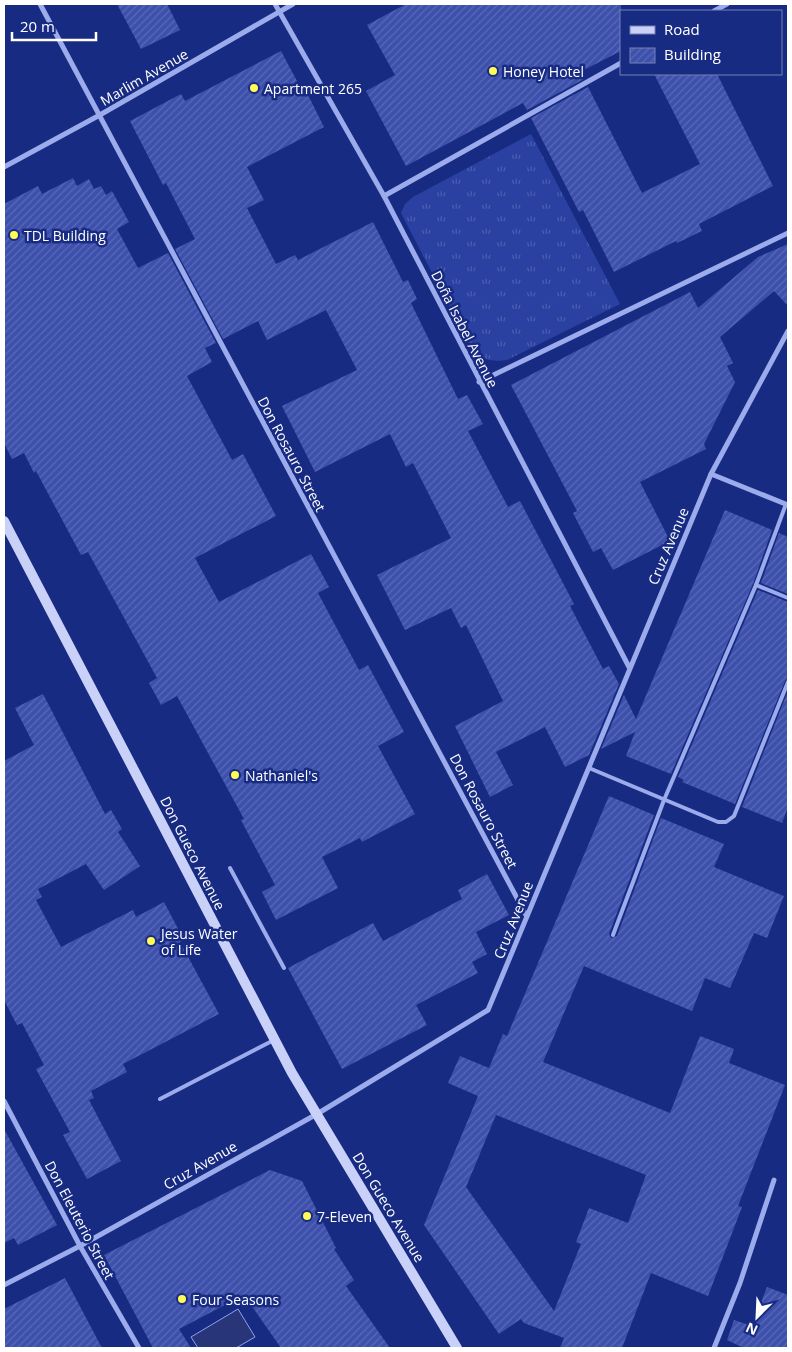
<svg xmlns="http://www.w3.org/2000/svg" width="792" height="1352" font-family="'Open Sans',sans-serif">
  <defs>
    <pattern id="grass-tufts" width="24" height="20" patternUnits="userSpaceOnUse" patternTransform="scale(1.25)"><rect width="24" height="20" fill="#2b41a2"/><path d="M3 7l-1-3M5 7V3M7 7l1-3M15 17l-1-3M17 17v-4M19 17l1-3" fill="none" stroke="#4b5eb0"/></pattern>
    <pattern id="building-hatch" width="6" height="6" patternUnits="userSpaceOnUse" patternTransform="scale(1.25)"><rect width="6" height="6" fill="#3d50ab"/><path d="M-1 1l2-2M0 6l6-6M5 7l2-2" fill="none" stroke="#5a6ab8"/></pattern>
  </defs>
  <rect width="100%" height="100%" fill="#182b83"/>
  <!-- grass -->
  <path fill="url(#grass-tufts)" d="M 531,134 L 620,304 L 507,360 C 490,362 483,360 471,348 L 401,213 L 405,204 L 413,197 Z"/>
  <!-- water -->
  <path fill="#283579" stroke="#8fa2ee" d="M 238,1309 L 255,1337 L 236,1348 L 198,1348 L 191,1337 Z"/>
  <!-- building -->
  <g fill="url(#building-hatch)" fill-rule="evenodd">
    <path d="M 117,4 L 167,4 L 180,30 L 141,49 Z"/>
    <path d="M 406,4 L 621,4 L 621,51 L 580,72 L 584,79 L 527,110 L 523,103 L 406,166 L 366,91 L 395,75 L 367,25 Z"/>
    <path d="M 281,51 L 305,96 L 308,95 L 324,127 L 247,167 L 264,200 L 247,208 L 276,264 L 295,255 L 298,260 L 373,222 L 403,282 L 408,280 L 417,299 L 411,303 L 458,399 L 467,395 L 483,424 L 468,431 L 508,507 L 520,501 L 574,604 L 570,606 L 603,669 L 609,666 L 619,684 L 589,755 L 565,767 L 545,727 L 496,752 L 513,785 L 490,797 L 455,726 L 503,701 L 466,625 L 461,628 L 451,608 L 405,630 L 377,575 L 451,538 L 413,463 L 406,467 L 390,434 L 315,472 L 282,406 L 357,370 L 326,310 L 267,340 L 258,321 L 223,339 L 175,249 L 195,239 L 166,183 L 163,185 L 130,121 L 181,94 L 185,101 Z"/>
    <path d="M 654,74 L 717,74 L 773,186 L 699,224 L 702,231 L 677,243 L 676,241 L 614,272 L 583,210 L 579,212 L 531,118 L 588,87 L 642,193 L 700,164 Z"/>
    <path d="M 73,178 L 77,186 L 89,179 L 94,189 L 101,186 L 106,195 L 112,191 L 129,222 L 117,229 L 138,268 L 168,253 L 216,343 L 205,348 L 212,362 L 187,376 L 232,460 L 243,454 L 276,516 L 195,558 L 219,602 L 311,554 L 329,587 L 318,593 L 359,670 L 368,665 L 404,732 L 378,746 L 415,814 L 362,842 L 360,838 L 322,857 L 338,888 L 276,920 L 262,892 L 275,885 L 241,820 L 244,819 L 177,696 L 161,705 L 149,683 L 157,678 L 88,552 L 81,555 L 36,471 L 34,473 L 24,453 L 12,459 L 4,443 L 4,204 L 38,186 L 42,194 Z"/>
    <path d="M 788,244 L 788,306 L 774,291 L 720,337 L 733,363 L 727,366 L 735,382 L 704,444 L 706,449 L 640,482 L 670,541 L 613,570 L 601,548 L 593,552 L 573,513 L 577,511 L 511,385 L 690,292 L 698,308 L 758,257 Z"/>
    <path d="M 725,510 L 772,530 L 753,584 L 671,774 L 626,756 L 635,732 L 601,749 L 624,695 L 636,719 Z"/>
    <path d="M 779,533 L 788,537 L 788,594 L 761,583 Z"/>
    <path d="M 758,590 L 788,602 L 788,678 L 785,681 L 735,804 L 682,782 L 684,780 L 678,777 Z"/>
    <path d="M 788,691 L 788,807 L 782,823 L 742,807 Z"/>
    <path d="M 43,694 L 105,814 L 111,810 L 122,829 L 118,832 L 140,866 L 104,890 L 86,864 L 38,889 L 42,897 L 36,900 L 61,947 L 133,910 L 136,917 L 164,902 L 184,940 L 180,942 L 219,1014 L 123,1064 L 127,1072 L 91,1091 L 94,1098 L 89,1100 L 121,1161 L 87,1179 L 63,1135 L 70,1132 L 36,1069 L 44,1065 L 22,1023 L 17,1025 L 4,1000 L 4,761 L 34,745 L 15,708 Z"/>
    <path d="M 609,796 L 654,815 L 609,934 L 611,938 L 617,936 L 661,818 L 724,844 L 714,867 L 784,896 L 767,938 L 754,933 L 730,988 L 705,978 L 692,1011 L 584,966 L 543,1062 L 670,1113 L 700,1036 L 734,1049 L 729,1063 L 785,1085 L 738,1206 L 742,1207 L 708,1296 L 651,1273 L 622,1348 L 560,1348 L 564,1338 L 524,1323 L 521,1319 L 499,1334 L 424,1225 L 478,1096 L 448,1083 L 460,1056 L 489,1068 L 503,1034 L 507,1036 ZM 496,1115 L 646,1175 L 628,1223 L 589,1208 L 576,1242 L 581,1244 L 554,1311 L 466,1187 Z"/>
    <path d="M 487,874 L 509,915 L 476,932 L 487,954 L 472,962 L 478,973 L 416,1005 L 427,1025 L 342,1069 L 288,968 L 373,923 L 383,941 L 462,899 L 458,890 Z"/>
    <path d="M 4,1129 L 57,1225 L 18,1245 L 14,1238 L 4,1243 Z"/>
    <path d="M 270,1170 L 302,1181 L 336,1248 L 334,1249 L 354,1280 L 346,1286 L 390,1348 L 281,1348 L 244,1295 L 179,1329 L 191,1348 L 153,1348 L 104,1255 Z"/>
    <path d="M 65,1278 L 102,1348 L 4,1348 L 4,1309 Z"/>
    <path d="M 767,1287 L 788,1295 L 788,1348 L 744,1348 L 727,1340 L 734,1320 L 752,1326 Z"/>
  </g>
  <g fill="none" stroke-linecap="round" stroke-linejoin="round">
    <!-- service -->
    <g stroke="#9cabec" stroke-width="4">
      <path d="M 756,585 L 788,598"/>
      <path d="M 589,768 L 718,822 L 726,822 L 734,816 L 788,682"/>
      <path d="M 230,868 L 284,968"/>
      <path d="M 613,935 L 664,800 L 756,585 L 786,504"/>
      <path d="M 160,1099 L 274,1040"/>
    </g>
    <!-- minor -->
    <g stroke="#9cabec" stroke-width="5">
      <path d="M 40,4 L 526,915"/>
      <path d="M 275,4 L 384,196 L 629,667"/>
      <path d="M 714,11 L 727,4"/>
      <path d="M 4,167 L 98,116 L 293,4"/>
      <path d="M 384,196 L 621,63"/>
      <path d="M 479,382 L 788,233"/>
      <path d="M 711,474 L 788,505"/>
      <path d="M 4,1101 L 80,1246 L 139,1348"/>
      <path d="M 4,1285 L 80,1246 L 317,1114 L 488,1010 L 711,474 L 788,331"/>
      <path d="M 714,1348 L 740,1283 L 774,1180"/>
    </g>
    <!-- secondary -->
    <path stroke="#c9d1f9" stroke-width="10" d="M 4,521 L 292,1073 L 457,1348"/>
  </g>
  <!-- markers -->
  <g fill="#fffb57" stroke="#182b83" stroke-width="2">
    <circle cx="493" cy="71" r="5"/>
    <circle cx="254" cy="88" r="5"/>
    <circle cx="14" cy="235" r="5"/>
    <circle cx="235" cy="775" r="5"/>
    <circle cx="151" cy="941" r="5"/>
    <circle cx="307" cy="1216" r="5"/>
    <circle cx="182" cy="1299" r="5"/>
  </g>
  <g text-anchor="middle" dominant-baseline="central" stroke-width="5" stroke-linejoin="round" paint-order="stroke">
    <!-- poi labels -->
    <g font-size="14" fill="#fff" stroke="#182b83" text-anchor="start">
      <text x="503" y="71">Honey Hotel</text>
      <text x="264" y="88">Apartment 265</text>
      <text x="24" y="235">TDL Building</text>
      <text x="245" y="775">Nathaniel's</text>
      <text x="161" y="933">Jesus Water<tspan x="161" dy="16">of Life</tspan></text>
      <text x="317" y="1216">7-Eleven</text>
      <text x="192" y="1299">Four Seasons</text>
    </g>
    <!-- street labels -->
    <g font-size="14" fill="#fff" stroke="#182b83">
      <text transform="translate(144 77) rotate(-30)">Marlim Avenue</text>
      <text transform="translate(465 329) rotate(63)">Doña Isabel Avenue</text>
      <text transform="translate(292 454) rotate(62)">Don Rosauro Street</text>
      <text transform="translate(668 546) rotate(-67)">Cruz Avenue</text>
      <text transform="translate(484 811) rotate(62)">Don Rosauro Street</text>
      <text transform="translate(193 853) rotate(63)">Don Gueco Avenue</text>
      <text transform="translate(513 920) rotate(-68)">Cruz Avenue</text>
      <text transform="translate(200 1165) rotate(-30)">Cruz Avenue</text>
      <text transform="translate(389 1207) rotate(59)">Don Gueco Avenue</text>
      <text transform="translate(80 1220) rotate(62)">Don Eleuterio Street</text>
    </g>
  </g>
  <!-- border -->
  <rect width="792" height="1352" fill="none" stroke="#ffffff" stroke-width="10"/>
  <!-- legend -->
  <rect x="620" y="10" width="162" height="65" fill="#182b83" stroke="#7480b5"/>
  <rect x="630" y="26" width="25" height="8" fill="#c9d1f9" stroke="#7480b5"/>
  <text x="664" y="35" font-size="15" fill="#ffffff">Road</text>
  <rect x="630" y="48" width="25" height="15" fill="url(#building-hatch)" stroke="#7480b5"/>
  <text x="664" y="60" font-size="15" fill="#ffffff">Building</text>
  <!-- north arrow -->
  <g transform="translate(757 1317) rotate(204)" stroke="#182b83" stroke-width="4" paint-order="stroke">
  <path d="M0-4L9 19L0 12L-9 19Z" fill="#ffffff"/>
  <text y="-8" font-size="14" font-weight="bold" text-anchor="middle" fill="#ffffff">N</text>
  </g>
  <!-- scale -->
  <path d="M12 32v8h84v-8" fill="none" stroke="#ffffff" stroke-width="2.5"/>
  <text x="20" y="32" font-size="15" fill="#ffffff" stroke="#182b83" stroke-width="4" paint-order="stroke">20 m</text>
</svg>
